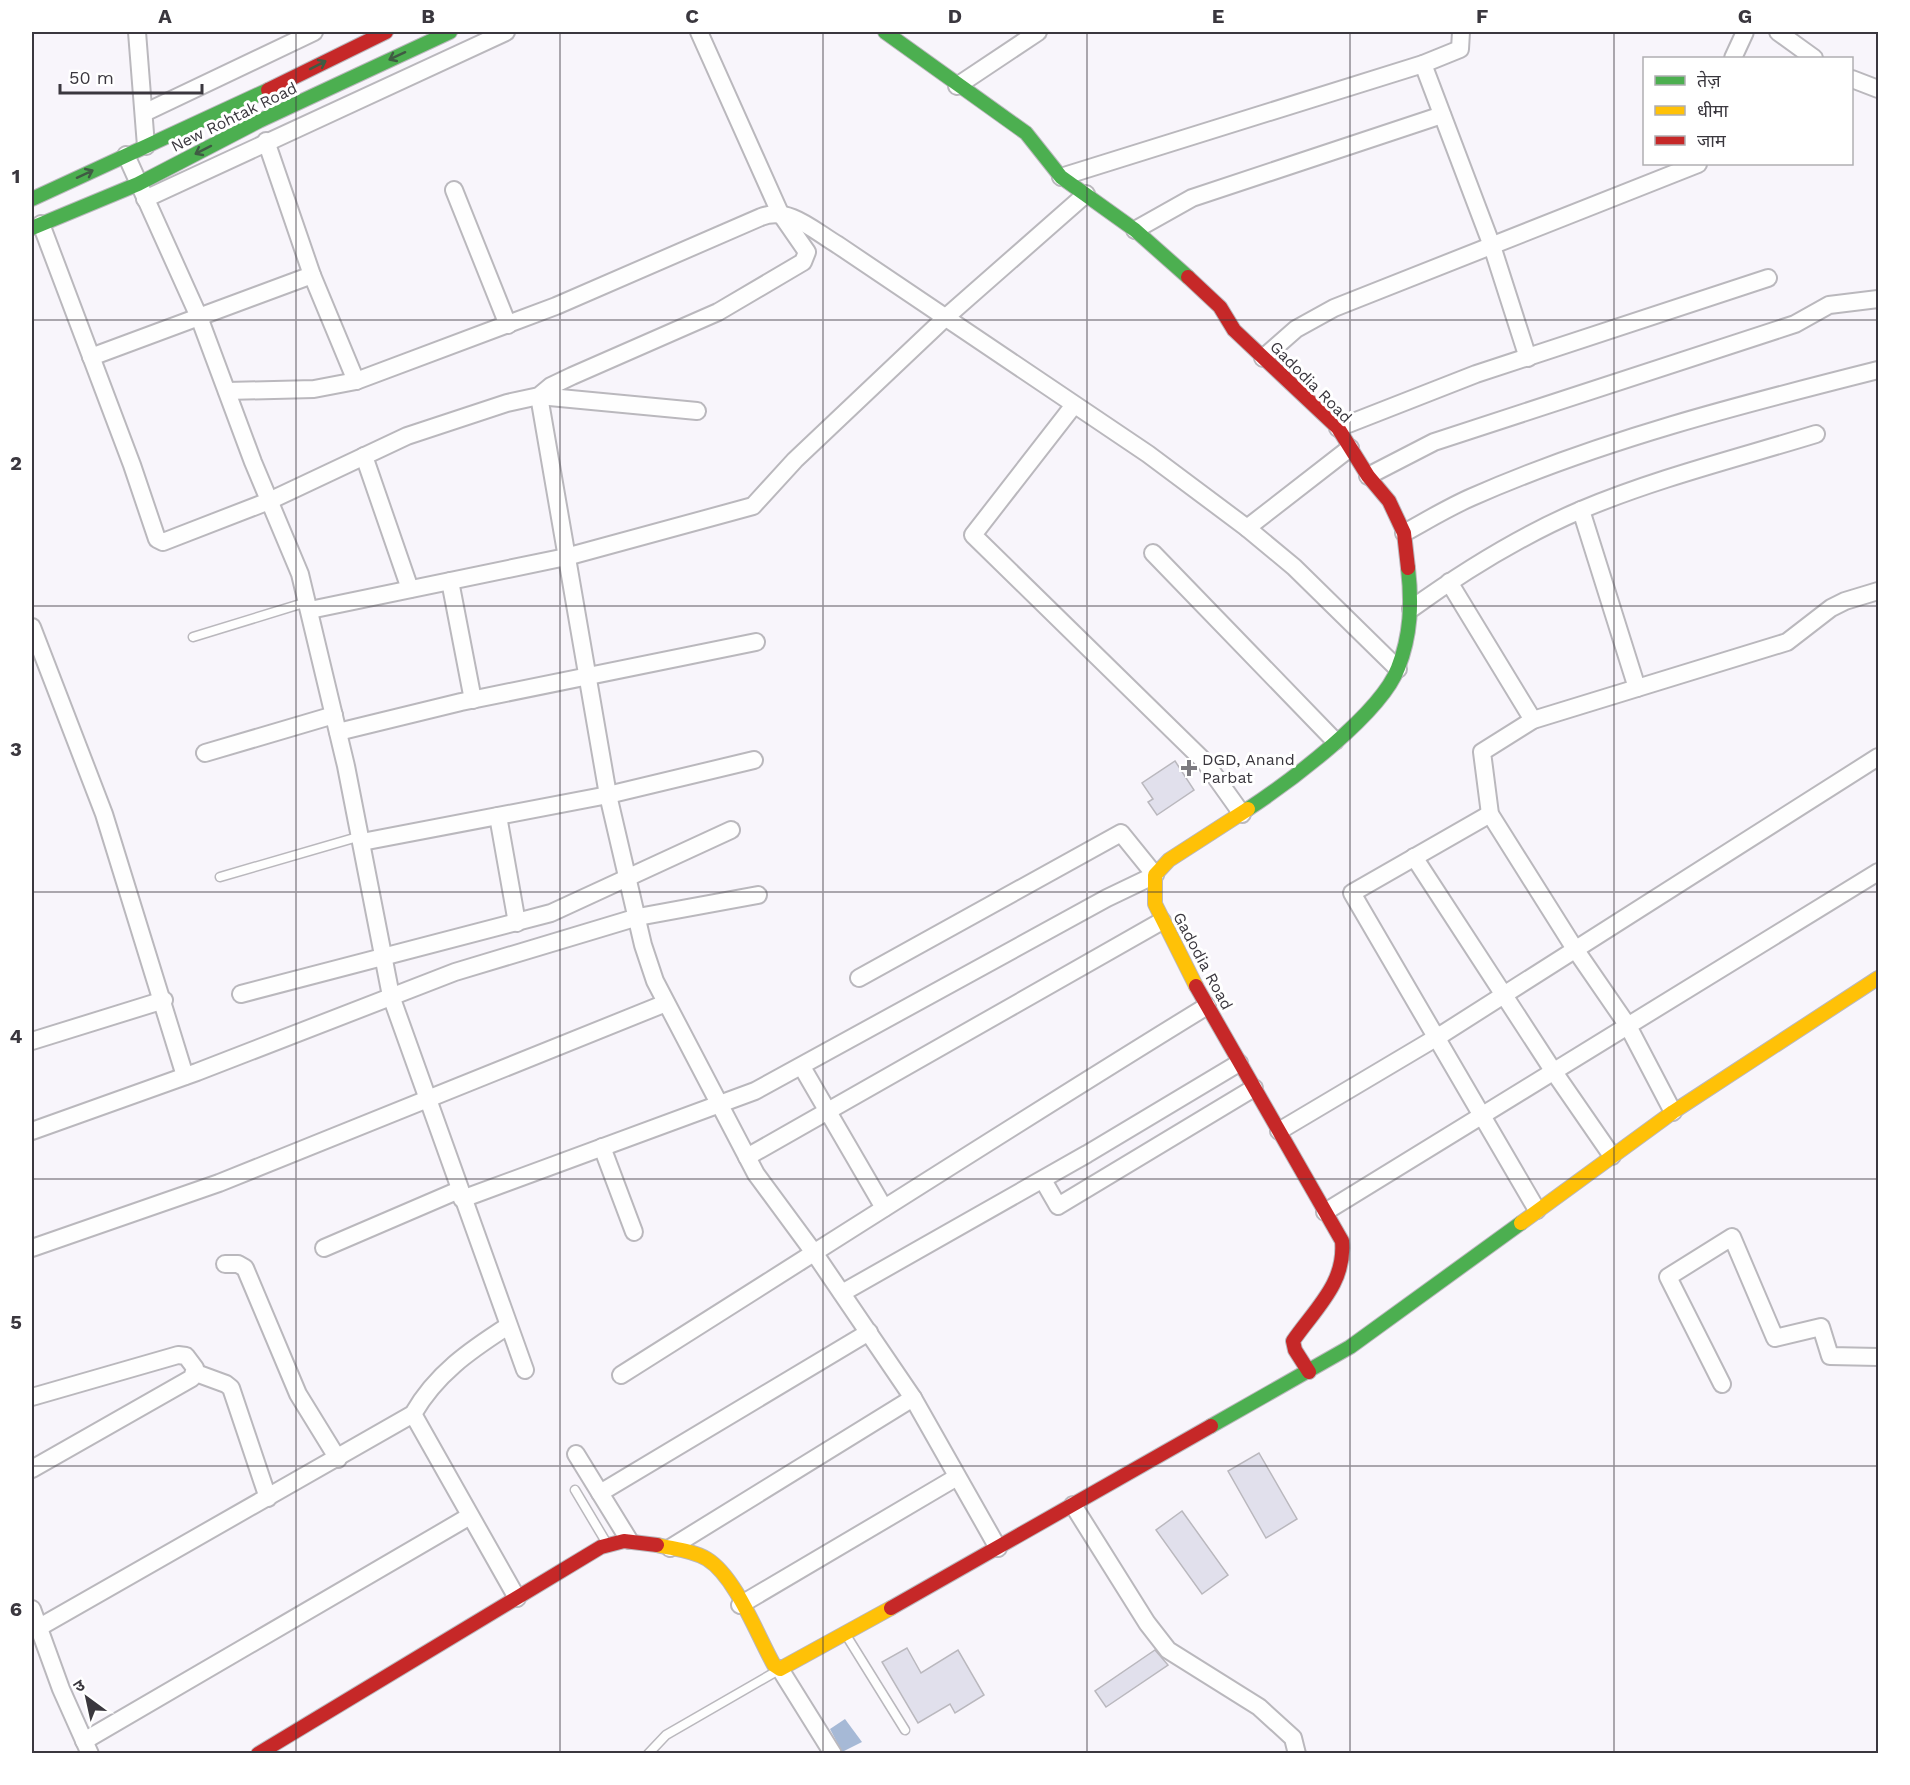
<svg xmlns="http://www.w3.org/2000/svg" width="1910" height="1785" font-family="'Work Sans','Noto Sans Devanagari',sans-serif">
  <rect width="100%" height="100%" fill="#f8f5fb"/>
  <!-- water -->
  <path fill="#a6b9d6" d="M 845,1719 L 862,1742 L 842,1752 L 830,1729 Z"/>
  <!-- building -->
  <g fill="#e1e0ec" stroke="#bab8be" stroke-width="1.5">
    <path d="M 1175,761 L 1194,790 L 1157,815 L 1148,802 L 1153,799 L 1142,783 Z"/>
    <path d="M 1259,1453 L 1297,1519 L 1266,1538 L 1228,1471 Z"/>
    <path d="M 1182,1511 L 1228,1575 L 1202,1594 L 1156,1530 Z"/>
    <path d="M 907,1648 L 921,1673 L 958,1650 L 984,1695 L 955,1713 L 950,1704 L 918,1723 L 882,1662 Z"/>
    <path d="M 1155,1650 L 1168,1665 L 1106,1707 L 1095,1691 Z"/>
  </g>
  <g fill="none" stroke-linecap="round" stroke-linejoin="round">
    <defs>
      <g id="lane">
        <path d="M 193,637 L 307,602"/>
        <path d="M 220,877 L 361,836"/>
        <path d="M 575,1490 L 606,1542"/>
        <path d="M 846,1635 L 905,1730"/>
        <path d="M 648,1754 L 666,1735 L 777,1671"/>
      </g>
      <g id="street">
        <path d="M 137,32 L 146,146"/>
        <path d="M 1778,32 L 1814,58"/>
        <path d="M 1733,58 L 1745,32"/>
        <path d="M 1423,64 L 1492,246 L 1528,358"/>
        <path d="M 1852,79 L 1878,89"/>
        <path d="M 957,86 L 1038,32"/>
        <path d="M 144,113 L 314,32"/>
        <path d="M 266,141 L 312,275 L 356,381"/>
        <path d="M 126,155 L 199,317 L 253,462 L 300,574 L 346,766 L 391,996 L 525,1370"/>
        <path d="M 1061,177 L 1423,64 L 1460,49 L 1461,32"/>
        <path d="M 454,190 L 508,325"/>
        <path d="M 145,199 L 506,32"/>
        <path d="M 41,224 L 132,465 L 157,539 L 163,542 L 269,501 L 407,436 L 507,403 L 539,396 L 551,386 L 572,376 L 718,312 L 803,262 L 807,252 L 780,213 L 699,32"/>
        <path d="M 1135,230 L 1192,198 L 1442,115"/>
        <path d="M 91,357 L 312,275"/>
        <path d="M 1263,358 L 1296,329 L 1334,308 L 1698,164"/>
        <path d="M 227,391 L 314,389 L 356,381 L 556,306 L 761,217 C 789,206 814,231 838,245 L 1148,454 L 1247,528 L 1294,567 L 1398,669"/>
        <path d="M 1074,405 L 973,535 L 1205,762 L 1242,814"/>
        <path d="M 697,411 L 539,396 L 608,795 L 643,945 L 655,981 L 756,1174 L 815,1254 L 913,1398 L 998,1548"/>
        <path d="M 1338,428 L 1476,374 L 1768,278"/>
        <path d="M 364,456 L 410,589"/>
        <path d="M 1368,476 L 1434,442 L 1795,324 L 1829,305 L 1878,299"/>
        <path d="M 1581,510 L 1637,688"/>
        <path d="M 1247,528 L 1350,448"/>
        <path d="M 1404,533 C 1426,521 1449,507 1472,497 C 1601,440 1743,404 1878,370"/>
        <path d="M 1153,553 L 1335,741"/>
        <path d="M 450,581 L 473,700"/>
        <path d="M 1449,582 L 1533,720"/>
        <path d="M 1411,609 C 1464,571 1520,536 1581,510 C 1657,478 1738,458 1816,434"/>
        <path d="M 310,610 L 566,557 L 753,506 L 795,460 L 945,318 L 1086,194"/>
        <path d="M 32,627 L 104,814 L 185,1076"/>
        <path d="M 338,732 L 461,702 L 756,642"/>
        <path d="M 205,753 L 334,715"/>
        <path d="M 1490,814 L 1352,893 L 1537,1210"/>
        <path d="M 498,816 L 517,923"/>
        <path d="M 362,842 L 608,795 L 754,760"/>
        <path d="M 1414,857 L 1554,1072 L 1612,1156"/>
        <path d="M 241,994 L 551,913 L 731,830"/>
        <path d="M 32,1041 L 164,1000"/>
        <path d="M 802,1067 L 884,1208"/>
        <path d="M 1673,1112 L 1628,1026 L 1575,949 L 1490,814 L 1482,752 L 1533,720 L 1787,642 L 1831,608 L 1845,601 L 1878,591"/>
        <path d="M 32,1131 L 197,1072 L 455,972 L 638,917 L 758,895"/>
        <path d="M 1279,1131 L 1444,1033 L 1878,757"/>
        <path d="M 602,1147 L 634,1232"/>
        <path d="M 747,1157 L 1162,921"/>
        <path d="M 1043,1180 L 1058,1206 L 1254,1088"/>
        <path d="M 462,1199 L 755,1091 L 1107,898 L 1155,875 L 1121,833 L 859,978"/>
        <path d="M 1325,1212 L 1878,872"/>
        <path d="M 32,1248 L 219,1183 L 666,1003"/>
        <path d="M 324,1248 L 459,1190"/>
        <path d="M 225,1264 L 238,1264 L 245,1268 L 298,1394 L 338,1459"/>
        <path d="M 842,1293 L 1087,1154 L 1239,1063"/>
        <path d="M 196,1373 L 226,1384 L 231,1388 L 268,1498"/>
        <path d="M 621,1375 C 816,1252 1010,1127 1207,1006"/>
        <path d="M 1722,1384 L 1668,1277 L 1732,1237 L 1775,1338 L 1821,1327 L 1830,1356 L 1878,1357"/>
        <path d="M 32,1397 L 178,1355 L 186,1356 L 195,1368 L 192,1378 L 32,1469"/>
        <path d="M 413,1414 L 517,1598"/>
        <path d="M 576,1454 L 629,1540"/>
        <path d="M 600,1493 L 869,1332"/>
        <path d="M 1073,1505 L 1147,1623 L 1168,1650 L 1259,1707 L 1293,1738 L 1297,1754"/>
        <path d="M 670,1548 L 913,1398"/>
        <path d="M 740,1605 L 957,1477"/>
        <path d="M 32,1609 L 61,1689 L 90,1754"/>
        <path d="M 38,1628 L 413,1414 C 436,1374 469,1351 508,1326"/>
        <path d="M 780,1669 L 833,1754"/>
        <path d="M 84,1741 L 470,1516"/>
      </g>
      <g id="fast">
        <path d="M 885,32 L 1026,133 L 1061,177 L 1135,230 L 1188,277"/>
        <path d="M 32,199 L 268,90"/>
        <path d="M 32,228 L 138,184 L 259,121 L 450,32"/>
        <path d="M 1248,809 C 1289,782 1381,714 1398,668 C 1411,635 1412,603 1408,568"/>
        <path d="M 1211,1426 L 1350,1347 L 1521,1223"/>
      </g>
      <g id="slow">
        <path d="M 1196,986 L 1155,904 L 1155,875 L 1169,860 L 1248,809"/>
        <path d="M 1521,1223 L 1673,1112 L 1878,978"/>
        <path d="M 657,1545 C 673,1549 692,1550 707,1559 C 736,1577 757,1635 774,1665 L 780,1669 L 891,1608"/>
      </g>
      <g id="jam">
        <path d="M 268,90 L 386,32"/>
        <path d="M 1188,277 L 1220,307 L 1234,330 L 1338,428 L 1368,476 L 1389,501 L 1404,533 L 1408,568"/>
        <path d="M 1196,986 L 1342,1241 C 1346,1283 1315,1309 1293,1341 L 1295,1350 L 1309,1372"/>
        <path d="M 891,1608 L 1211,1426"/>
        <path d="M 258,1754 L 601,1547 L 624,1541 L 657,1545"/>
      </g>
    </defs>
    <!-- lane casing -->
    <use href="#lane" stroke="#bab8bd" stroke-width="11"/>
    <!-- street casing -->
    <use href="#street" stroke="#bab8bd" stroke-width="20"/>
    <!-- fast casing -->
    <use href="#fast" stroke="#bab8bd" stroke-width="16"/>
    <!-- slow casing -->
    <use href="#slow" stroke="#bab8bd" stroke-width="16"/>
    <!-- jam casing -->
    <use href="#jam" stroke="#bab8bd" stroke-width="16"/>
    <!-- lane -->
    <use href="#lane" stroke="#fefefe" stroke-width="8"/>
    <!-- street -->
    <use href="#street" stroke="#fefefe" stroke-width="16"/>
    <!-- fast -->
    <use href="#fast" stroke="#4caf50" stroke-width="14"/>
    <!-- slow -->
    <use href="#slow" stroke="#ffc107" stroke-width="14"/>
    <!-- jam -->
    <use href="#jam" stroke="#c62828" stroke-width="14"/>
  </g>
  <!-- one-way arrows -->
  <defs><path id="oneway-shaft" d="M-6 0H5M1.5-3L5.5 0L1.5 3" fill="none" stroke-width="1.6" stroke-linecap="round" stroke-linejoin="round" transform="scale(1.5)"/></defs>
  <g stroke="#3f5b43">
    <use href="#oneway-shaft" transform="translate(397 56) rotate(155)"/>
    <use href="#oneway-shaft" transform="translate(318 65) rotate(-27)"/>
    <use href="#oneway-shaft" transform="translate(203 150) rotate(153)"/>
    <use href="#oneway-shaft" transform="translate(85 174) rotate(-25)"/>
  </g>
  <!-- grid -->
  <path fill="none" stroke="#3a373e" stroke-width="1.5" stroke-opacity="0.55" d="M 296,32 L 296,1754M 560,32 L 560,1754M 823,32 L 823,1754M 1087,32 L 1087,1754M 1350,32 L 1350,1754M 1614,32 L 1614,1754M 32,320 L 1878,320M 32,606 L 1878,606M 32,892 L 1878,892M 32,1179 L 1878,1179M 32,1466 L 1878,1466"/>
  <!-- markers -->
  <path fill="#7c7a80" stroke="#fff" stroke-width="2" d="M1186 759h6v6h6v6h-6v6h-6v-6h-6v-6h6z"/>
  <g text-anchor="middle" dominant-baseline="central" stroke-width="6" stroke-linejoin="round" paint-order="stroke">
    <!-- street labels -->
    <g font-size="16" fill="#3a373e" stroke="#fff">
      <text transform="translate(234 117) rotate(-26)">New Rohtak Road</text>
      <text transform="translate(1311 382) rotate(45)">Gadodia Road</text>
      <text transform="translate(1203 961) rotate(62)">Gadodia Road</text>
    </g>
    <!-- poi labels -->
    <g font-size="16" fill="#3a373e" stroke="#fff" text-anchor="start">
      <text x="1202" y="759">DGD, Anand<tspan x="1202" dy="18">Parbat</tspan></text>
    </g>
  </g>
  <!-- border -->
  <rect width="1910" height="1785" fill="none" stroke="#ffffff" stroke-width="66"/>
  <!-- legend -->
  <rect x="1643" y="57" width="210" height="108" fill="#ffffff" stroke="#b0afb2" stroke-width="1.5"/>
  <rect x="1655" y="76" width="30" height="9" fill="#4caf50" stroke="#b0afb2" stroke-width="1.5"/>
  <text x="1697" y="87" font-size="18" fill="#3a373e">तेज़</text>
  <rect x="1655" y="106" width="30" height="9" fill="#ffc107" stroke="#b0afb2" stroke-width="1.5"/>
  <text x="1697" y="117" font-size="18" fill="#3a373e">धीमा</text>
  <rect x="1655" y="136" width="30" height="9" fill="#c62828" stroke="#b0afb2" stroke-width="1.5"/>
  <text x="1697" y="147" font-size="18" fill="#3a373e">जाम</text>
  <!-- north arrow -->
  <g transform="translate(87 1698) rotate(327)" stroke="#ffffff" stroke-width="4.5" paint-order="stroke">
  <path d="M0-4.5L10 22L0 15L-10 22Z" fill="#3a373e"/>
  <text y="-9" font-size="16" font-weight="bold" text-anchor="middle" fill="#3a373e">उ</text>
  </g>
  <!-- scale -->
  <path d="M60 84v9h142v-9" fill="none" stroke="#3a373e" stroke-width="3"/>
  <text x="69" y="84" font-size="18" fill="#3a373e" stroke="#ffffff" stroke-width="4.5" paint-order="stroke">50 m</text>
  <rect x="33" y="33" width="1844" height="1719" fill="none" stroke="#3a373e" stroke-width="2"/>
  <g font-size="20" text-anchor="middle" font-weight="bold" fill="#3a373e">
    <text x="165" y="23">A</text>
    <text x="428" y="23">B</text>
    <text x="692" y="23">C</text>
    <text x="955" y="23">D</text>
    <text x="1218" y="23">E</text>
    <text x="1482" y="23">F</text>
    <text x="1745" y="23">G</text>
    <text x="16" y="183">1</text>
    <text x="16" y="470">2</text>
    <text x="16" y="756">3</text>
    <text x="16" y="1043">4</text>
    <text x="16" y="1329">5</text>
    <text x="16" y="1616">6</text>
  </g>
</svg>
